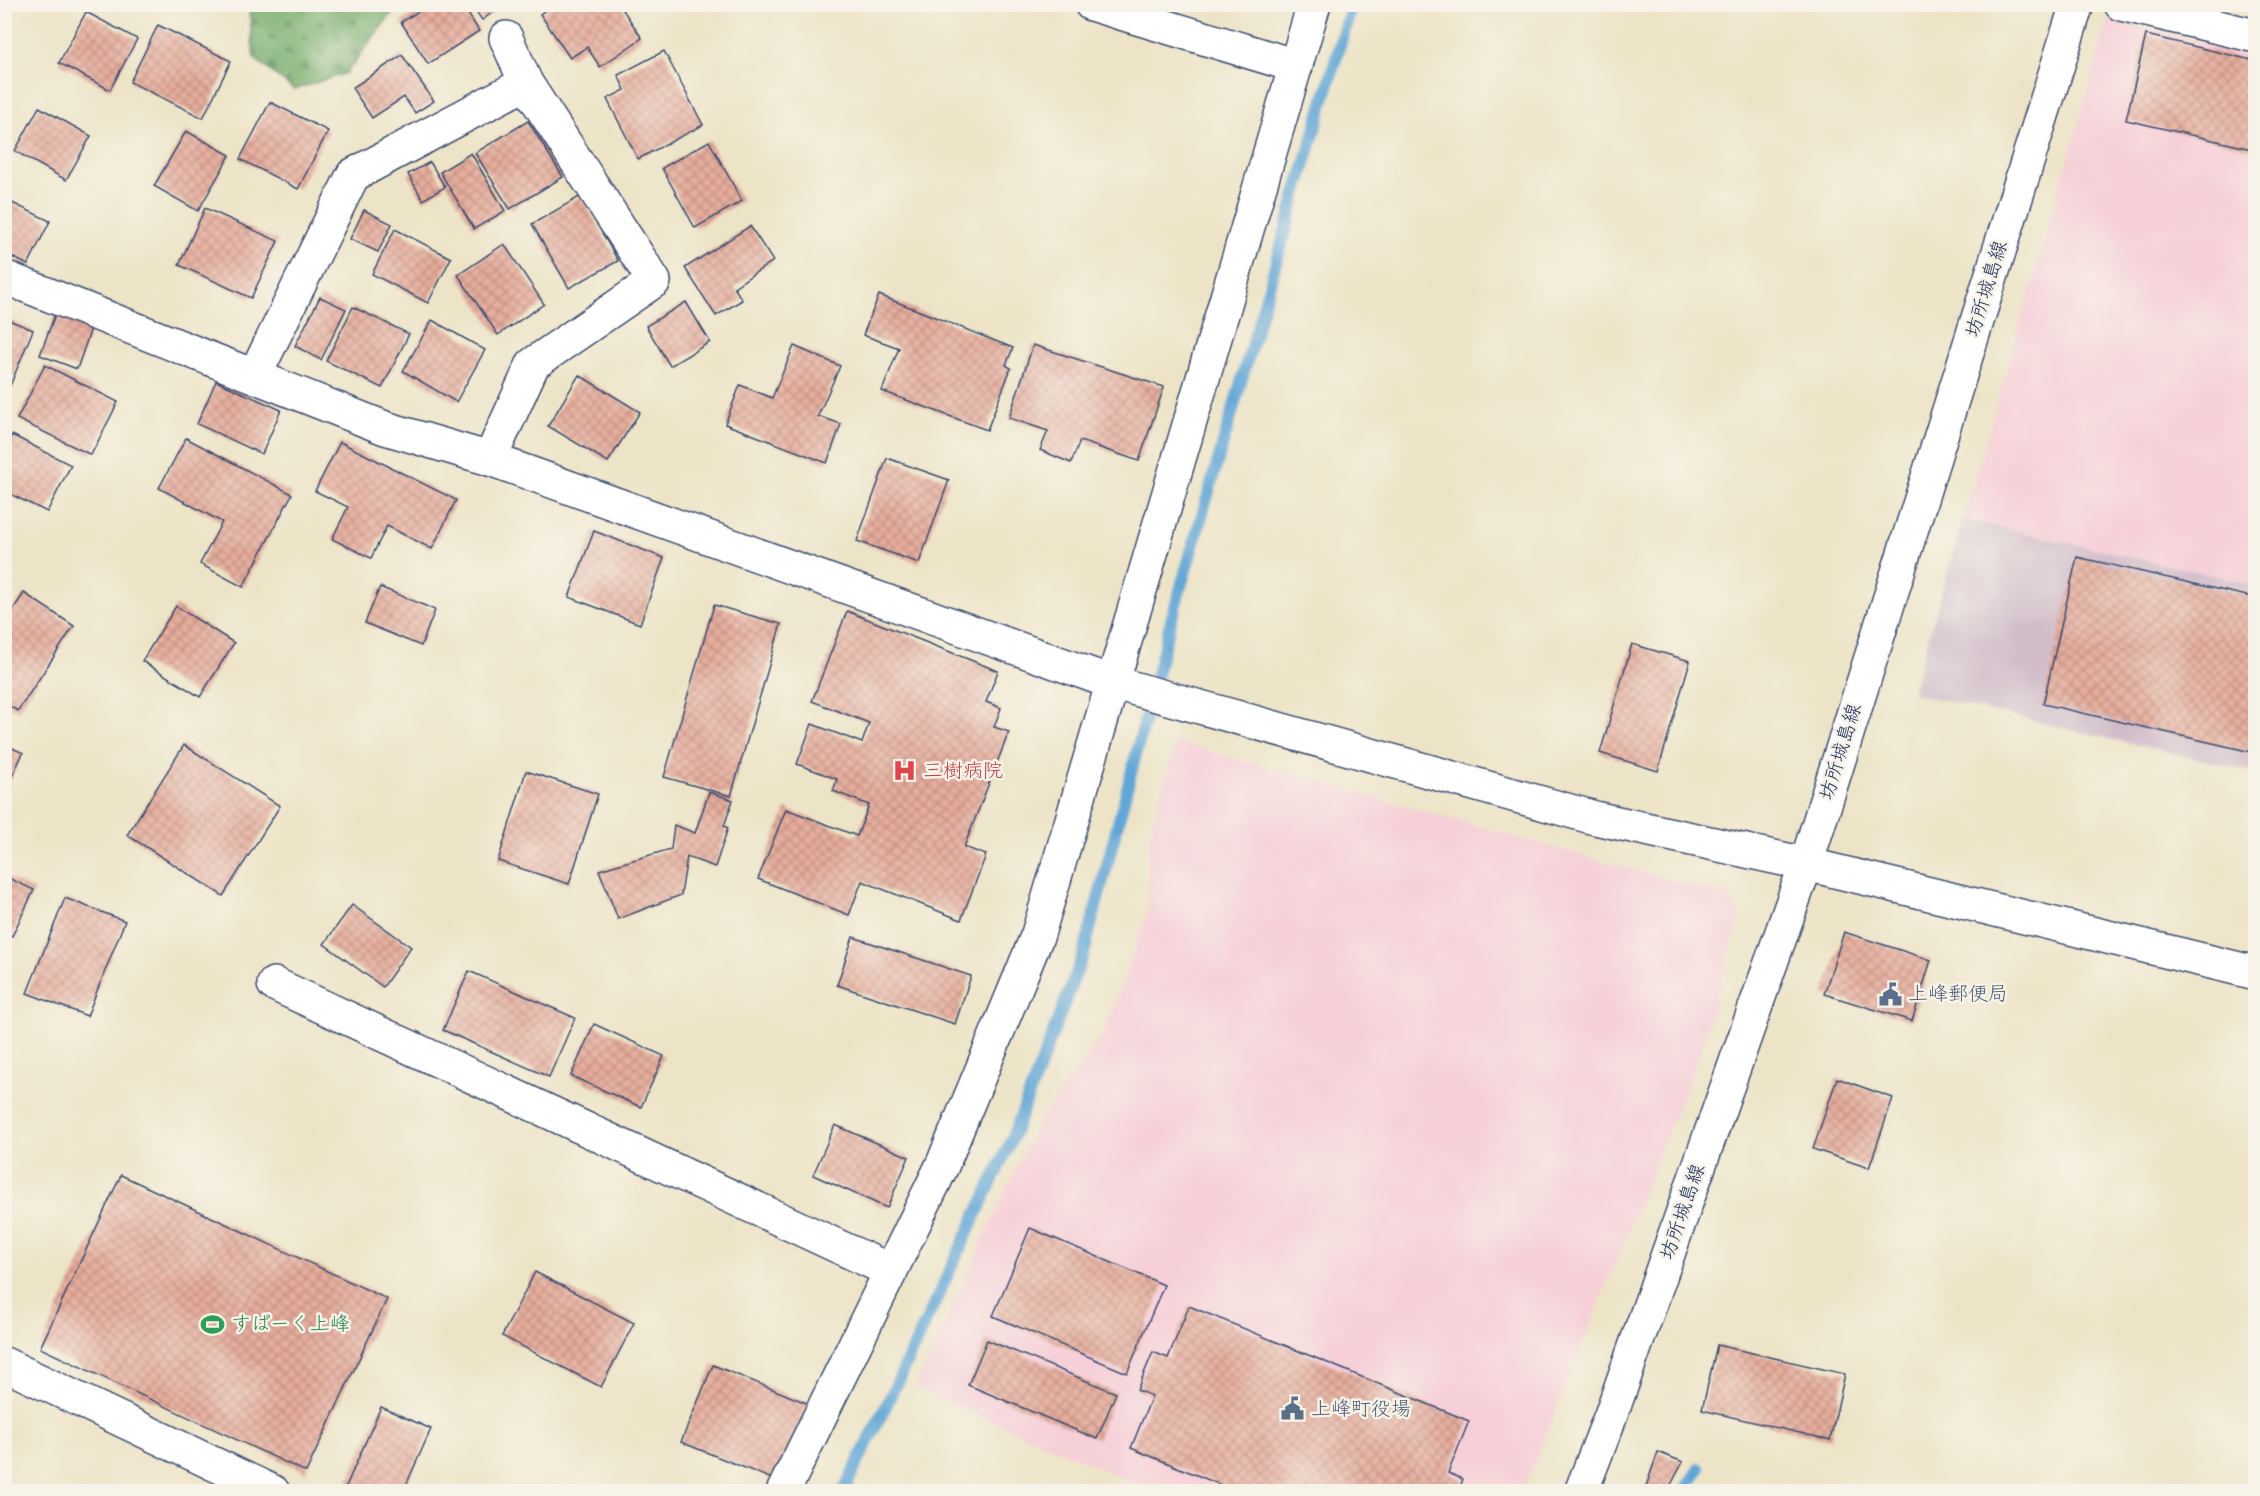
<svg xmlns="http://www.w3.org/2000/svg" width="2260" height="1496" font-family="Mynerve,'Klee One',sans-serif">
  <defs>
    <pattern id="forest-firs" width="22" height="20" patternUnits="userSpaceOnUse" patternTransform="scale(1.5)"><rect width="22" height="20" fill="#72aa68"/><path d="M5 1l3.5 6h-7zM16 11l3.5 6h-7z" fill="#5d8b59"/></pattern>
    <pattern id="building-cross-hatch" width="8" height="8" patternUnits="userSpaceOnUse" patternTransform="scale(1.5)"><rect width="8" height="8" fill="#e8ae9d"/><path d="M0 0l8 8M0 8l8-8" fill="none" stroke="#bb8e83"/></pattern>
  </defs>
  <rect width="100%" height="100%" fill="#f7f3e8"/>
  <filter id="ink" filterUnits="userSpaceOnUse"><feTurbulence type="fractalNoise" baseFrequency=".0167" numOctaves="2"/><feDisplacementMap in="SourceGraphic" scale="12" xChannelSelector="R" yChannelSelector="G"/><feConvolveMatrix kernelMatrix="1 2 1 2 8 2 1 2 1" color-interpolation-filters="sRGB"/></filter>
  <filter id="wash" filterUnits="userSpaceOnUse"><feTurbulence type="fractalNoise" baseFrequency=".008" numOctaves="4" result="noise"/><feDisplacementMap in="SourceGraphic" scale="24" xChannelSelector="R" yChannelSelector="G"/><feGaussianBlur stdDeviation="1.35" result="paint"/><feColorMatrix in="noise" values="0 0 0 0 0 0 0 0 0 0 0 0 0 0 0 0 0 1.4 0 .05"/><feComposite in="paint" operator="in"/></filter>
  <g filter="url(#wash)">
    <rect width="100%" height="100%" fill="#ede4c7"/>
    <!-- built -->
    <g fill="#f6cfd8">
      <path d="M 2109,19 L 2255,54 L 2255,585 L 1963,519 Z"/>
      <path d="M 1176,742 L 1731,897 L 1740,916 L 1699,1055 L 1523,1491 L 1152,1491 L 915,1387 L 1037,1123 L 1103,1035 L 1147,915 L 1149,835 Z"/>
    </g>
    <!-- industrial -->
    <path fill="#d1bdca" d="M 1963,519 L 2255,585 L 2255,772 L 1912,693 Z"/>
    <!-- forest -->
    <path fill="url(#forest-firs)" stroke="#466c63" stroke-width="1.5" d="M 252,4 L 398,4 L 398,5 L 346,73 L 294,90 L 254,58 L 249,12 Z"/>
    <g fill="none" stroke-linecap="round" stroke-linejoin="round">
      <!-- stream -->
      <g stroke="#60a6d6" stroke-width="12">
        <path d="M 843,1492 L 885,1408 L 1011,1141 L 1084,953 L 1170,624 L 1352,4"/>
        <path d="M 1683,1492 L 1699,1469"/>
      </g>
    </g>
    <g id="blocks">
      <!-- building -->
      <g fill="url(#building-cross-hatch)">
        <path d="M 430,4 L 462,4 L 479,31 L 428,64 L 401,22 Z"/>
        <path d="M 471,4 L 505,4 L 482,20 Z"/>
        <path d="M 554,4 L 619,4 L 642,38 L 600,67 L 587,47 L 570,58 L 540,14 Z"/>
        <path d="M 86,12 L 137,39 L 110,90 L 59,63 Z"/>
        <path d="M 158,25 L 231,61 L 203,118 L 130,82 Z"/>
        <path d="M 2146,35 L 2256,61 L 2256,150 L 2126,120 Z"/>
        <path d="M 664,51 L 703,125 L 638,159 L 607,99 L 625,90 L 618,75 Z"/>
        <path d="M 402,55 L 434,101 L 415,113 L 404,97 L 372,118 L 352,88 Z"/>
        <path d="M 270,102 L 328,131 L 298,189 L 240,159 Z"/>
        <path d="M 39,107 L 91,136 L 66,180 L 15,151 Z"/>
        <path d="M 528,121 L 563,177 L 510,209 L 475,153 Z"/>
        <path d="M 186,131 L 230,155 L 198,211 L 154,186 Z"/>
        <path d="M 709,141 L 742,201 L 695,228 L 662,168 Z"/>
        <path d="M 471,153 L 505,211 L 474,229 L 440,172 Z"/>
        <path d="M 430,162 L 445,187 L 423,200 L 408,174 Z"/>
        <path d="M 581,196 L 618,261 L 569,288 L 532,224 Z"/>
        <path d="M 4,199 L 50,221 L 28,265 L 4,253 Z"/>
        <path d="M 205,208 L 278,241 L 251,298 L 179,265 Z"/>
        <path d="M 364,210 L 392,224 L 378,252 L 350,239 Z"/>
        <path d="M 750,226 L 773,261 L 734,287 L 742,300 L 716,316 L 685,268 Z"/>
        <path d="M 395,229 L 451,258 L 428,303 L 372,274 Z"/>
        <path d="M 504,244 L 544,304 L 498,335 L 458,275 Z"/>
        <path d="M 879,295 L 1013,348 L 1006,365 L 1011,368 L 987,430 L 882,391 L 899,348 L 863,335 Z"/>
        <path d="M 320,297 L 346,309 L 321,360 L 295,346 Z"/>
        <path d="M 686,302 L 710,342 L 670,366 L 646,326 Z"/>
        <path d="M 353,307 L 409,334 L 382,388 L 326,361 Z"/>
        <path d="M 57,309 L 93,323 L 77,369 L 40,355 Z"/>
        <path d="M 4,318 L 33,330 L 5,398 L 4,398 Z"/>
        <path d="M 432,320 L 485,350 L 456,402 L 403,371 Z"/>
        <path d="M 1033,345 L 1164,387 L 1139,461 L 1080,441 L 1071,463 L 1040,450 L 1048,431 L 1009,418 Z"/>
        <path d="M 794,346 L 840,366 L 818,416 L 841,424 L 827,463 L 725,424 L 740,385 L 772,398 Z"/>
        <path d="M 45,365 L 118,402 L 91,455 L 17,419 Z"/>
        <path d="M 579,375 L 640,412 L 608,462 L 548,426 Z"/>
        <path d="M 216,381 L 281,410 L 262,454 L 197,424 Z"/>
        <path d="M 12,435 L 71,465 L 47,512 L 4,491 L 4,450 Z"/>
        <path d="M 186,438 L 292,494 L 243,587 L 200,564 L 222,522 L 159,488 Z"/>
        <path d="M 340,442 L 456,500 L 432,549 L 387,526 L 371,558 L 332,539 L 348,507 L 315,491 Z"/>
        <path d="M 887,458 L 949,480 L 919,563 L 857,541 Z"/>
        <path d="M 594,531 L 664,558 L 640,624 L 569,597 Z"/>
        <path d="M 2077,557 L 2256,598 L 2256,753 L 2043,704 Z"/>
        <path d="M 380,587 L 435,610 L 421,646 L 365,623 Z"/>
        <path d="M 24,593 L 74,626 L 18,711 L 4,703 L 4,623 Z"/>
        <path d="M 714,605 L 781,624 L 731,796 L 664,777 Z"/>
        <path d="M 176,606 L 234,643 L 200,697 L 142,661 Z"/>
        <path d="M 847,611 L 998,671 L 986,702 L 1001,708 L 994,727 L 1009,732 L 964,847 L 986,855 L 961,920 L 862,881 L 849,915 L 758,879 L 786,809 L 857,836 L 869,805 L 833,791 L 837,779 L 797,764 L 812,724 L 862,743 L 869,723 L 812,701 Z"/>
        <path d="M 1632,644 L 1690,661 L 1658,771 L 1600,753 Z"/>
        <path d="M 4,744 L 23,753 L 4,794 Z"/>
        <path d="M 184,745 L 280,806 L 223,896 L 127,835 Z"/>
        <path d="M 526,771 L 598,794 L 569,884 L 498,861 Z"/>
        <path d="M 709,792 L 733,800 L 724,826 L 728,828 L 715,867 L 687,857 L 681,895 L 618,919 L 599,870 L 671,849 L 674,825 L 695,833 Z"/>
        <path d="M 4,876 L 34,890 L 12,936 L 4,932 Z"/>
        <path d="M 65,898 L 125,921 L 87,1016 L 27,993 Z"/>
        <path d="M 352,905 L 411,947 L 383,987 L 324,944 Z"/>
        <path d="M 1844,932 L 1931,960 L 1912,1021 L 1824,994 Z"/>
        <path d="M 853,937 L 971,976 L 955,1024 L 837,985 Z"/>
        <path d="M 469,971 L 575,1018 L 549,1077 L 443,1030 Z"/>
        <path d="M 594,1024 L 664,1056 L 641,1107 L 571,1076 Z"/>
        <path d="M 1837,1078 L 1893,1098 L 1869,1168 L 1813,1149 Z"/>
        <path d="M 835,1125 L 909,1157 L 887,1208 L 813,1175 Z"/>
        <path d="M 121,1175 L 387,1299 L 306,1472 L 40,1348 Z"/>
        <path d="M 1030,1228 L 1164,1285 L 1127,1373 L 993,1316 Z"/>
        <path d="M 535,1272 L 634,1323 L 601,1387 L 502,1336 Z"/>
        <path d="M 1189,1306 L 1469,1421 L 1448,1473 L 1463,1479 L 1458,1492 L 1238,1492 L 1131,1448 L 1152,1396 L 1137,1390 L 1153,1352 L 1168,1358 Z"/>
        <path d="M 987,1340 L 1116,1393 L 1097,1439 L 968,1385 Z"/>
        <path d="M 1717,1345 L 1845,1374 L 1830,1440 L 1702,1410 Z"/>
        <path d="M 713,1365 L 809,1404 L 777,1481 L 681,1442 Z"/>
        <path d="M 381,1407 L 431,1429 L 403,1492 L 346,1492 L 344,1491 Z"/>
        <path d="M 1658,1452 L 1683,1462 L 1667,1492 L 1644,1492 Z"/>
      </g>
    </g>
  </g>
  <g filter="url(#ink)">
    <use href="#blocks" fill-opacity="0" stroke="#3a4a6e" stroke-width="1.5"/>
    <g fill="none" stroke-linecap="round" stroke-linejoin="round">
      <defs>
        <g id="minor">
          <path d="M 1091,4 L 1296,66"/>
          <path d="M 2121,4 L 2256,36"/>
          <path d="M 4,277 L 385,428 L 490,459 L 1111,682 L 1595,818 L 1806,864 L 2256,973"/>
          <path d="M 255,375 L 353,175 L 526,83"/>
          <path d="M 490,459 L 533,364 L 654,281 L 526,83 L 506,38"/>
          <path d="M 274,984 L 891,1271"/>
          <path d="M 4,1364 L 273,1492"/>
          <path d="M 783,1492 L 942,1166 L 1038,934 L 1314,4"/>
        </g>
        <path id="major" d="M 1581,1492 L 1611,1415 L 1806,864 L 2077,4"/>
      </defs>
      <!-- minor casing -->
      <use href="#minor" stroke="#3a4a6e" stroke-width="36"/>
      <!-- major casing -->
      <use href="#major" stroke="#3a4a6e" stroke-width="36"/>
      <!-- minor -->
      <use href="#minor" stroke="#fff" stroke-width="33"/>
      <!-- major -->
      <use href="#major" stroke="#fff" stroke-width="33"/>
    </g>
  </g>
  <!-- icons -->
  <defs>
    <symbol id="hospital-bare" viewBox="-9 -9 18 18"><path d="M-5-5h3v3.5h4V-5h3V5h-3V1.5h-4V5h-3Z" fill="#e0444e" stroke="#f7f3e8" stroke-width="2.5" paint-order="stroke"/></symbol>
    <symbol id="civic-bare" viewBox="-9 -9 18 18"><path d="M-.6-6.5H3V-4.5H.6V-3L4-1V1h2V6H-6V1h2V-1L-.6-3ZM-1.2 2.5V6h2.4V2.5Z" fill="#5c6f8a" stroke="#f7f3e8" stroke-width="2.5" paint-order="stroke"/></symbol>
    <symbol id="stadium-bare" viewBox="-9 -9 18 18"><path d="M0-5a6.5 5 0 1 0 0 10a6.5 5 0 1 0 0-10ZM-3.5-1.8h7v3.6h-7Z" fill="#2e9e5b" stroke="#f7f3e8" stroke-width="2.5" paint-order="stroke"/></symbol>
  </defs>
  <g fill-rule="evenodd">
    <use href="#hospital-bare" x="888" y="754" width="33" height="33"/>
    <use href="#civic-bare" x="1874" y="978" width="33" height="33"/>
    <use href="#stadium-bare" x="196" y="1308" width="33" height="33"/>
    <use href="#civic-bare" x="1276" y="1392" width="33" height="33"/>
  </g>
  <g text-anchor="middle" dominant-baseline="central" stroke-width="5" stroke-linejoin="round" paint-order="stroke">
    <!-- street labels -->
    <g font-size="20" fill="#1b2f5e" stroke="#f7f3e8">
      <text transform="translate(1987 289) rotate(-73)">坊所城島線</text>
      <text transform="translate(1841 752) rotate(-73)">坊所城島線</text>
      <text transform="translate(1683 1212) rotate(-71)">坊所城島線</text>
    </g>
    <!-- health labels -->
    <g font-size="20" fill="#be3a42" stroke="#f7f3e8" text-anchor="start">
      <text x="923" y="771">三樹病院</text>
    </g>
    <!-- service labels -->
    <g font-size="20" fill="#4e5e75" stroke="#f7f3e8" text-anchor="start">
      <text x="1908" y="994">上峰郵便局</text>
      <text x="1311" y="1409">上峰町役場</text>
    </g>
    <!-- leisure labels -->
    <g font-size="20" fill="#27864d" stroke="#f7f3e8" text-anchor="start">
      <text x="231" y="1324">すぱーく上峰</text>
    </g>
  </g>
  <!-- margin -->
  <rect width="2260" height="1496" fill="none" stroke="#f7f3e8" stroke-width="24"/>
</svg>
